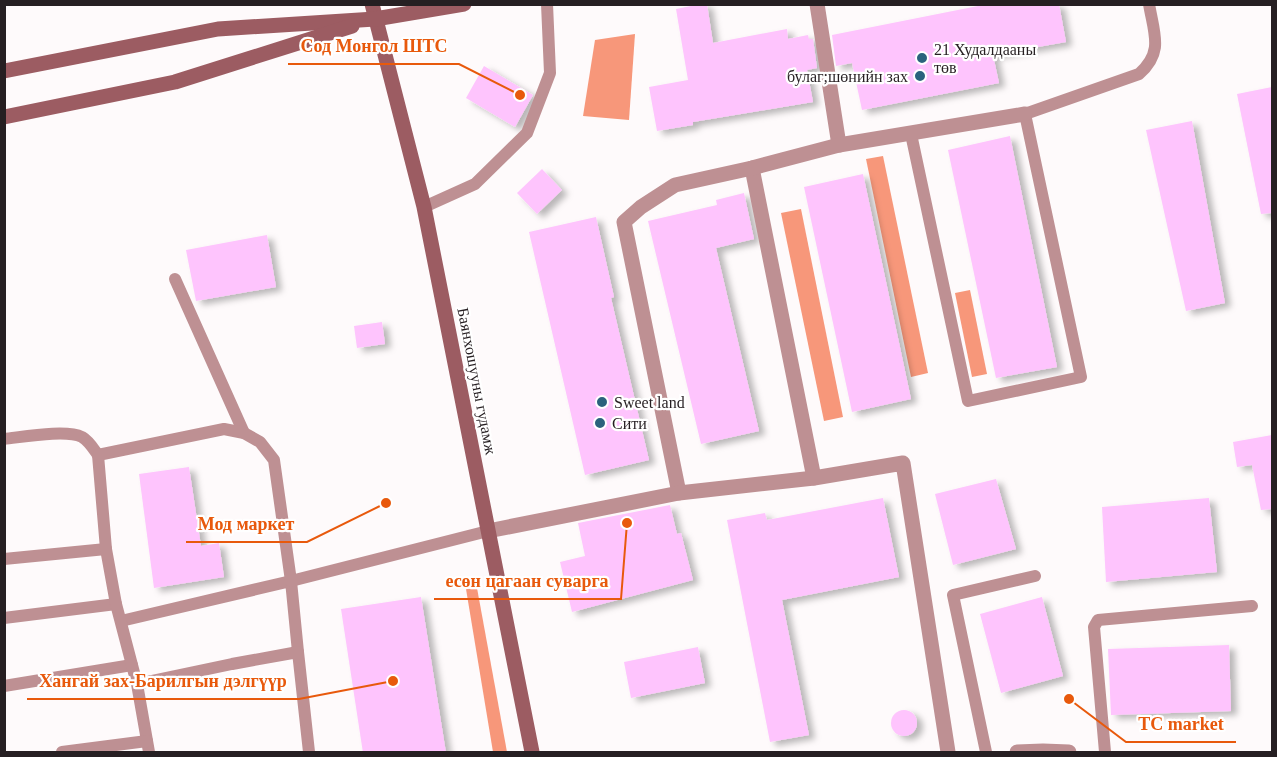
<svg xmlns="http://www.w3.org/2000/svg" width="1277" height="757" font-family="Georgia,serif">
  <defs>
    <filter id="shadow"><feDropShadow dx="6" dy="4" stdDeviation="3" flood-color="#0004"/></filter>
  </defs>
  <rect width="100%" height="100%" fill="#fefafb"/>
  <!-- forest -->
  <g fill="#f7977a">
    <path d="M 635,34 L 629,120 L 583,116 L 595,40 Z"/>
    <path d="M 883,156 L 928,373 L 911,377 L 866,159 Z"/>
    <path d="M 801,209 L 843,417 L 824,421 L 781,213 Z"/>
    <path d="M 970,290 L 987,374 L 972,377 L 955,293 Z"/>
    <path d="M 477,588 L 507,752 L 493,752 L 466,589 Z"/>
  </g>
  <!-- building -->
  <g fill="#fec4fd" filter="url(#shadow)">
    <path d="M 701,4 L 707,4 L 713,43 L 787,29 L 788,39 L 808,35 L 809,39 L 813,39 L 817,68 L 807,70 L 813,102 L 693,122 L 693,125 L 657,131 L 649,87 L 688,80 L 676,9 Z"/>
    <path d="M 988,4 L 1059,4 L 1066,42 L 993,55 L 999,83 L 862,110 L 852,63 L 836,66 L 832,35 Z"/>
    <path d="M 484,66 L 533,95 L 515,127 L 466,98 Z"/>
    <path d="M 1272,87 L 1272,213 L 1261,214 L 1237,94 Z"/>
    <path d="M 1192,121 L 1225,303 L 1186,311 L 1146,130 Z"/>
    <path d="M 1010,136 L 1057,367 L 996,378 L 948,150 Z"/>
    <path d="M 542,169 L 562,190 L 537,214 L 517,193 Z"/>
    <path d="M 863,174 L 911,399 L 852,412 L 804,187 Z"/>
    <path d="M 744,193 L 754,239 L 716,248 L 759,431 L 701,444 L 648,221 L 717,205 L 716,200 Z"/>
    <path d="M 596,217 L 614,297 L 611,298 L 649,460 L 585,475 L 529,232 Z"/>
    <path d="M 267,235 L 276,287 L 196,301 L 186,250 Z"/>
    <path d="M 382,322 L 385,344 L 357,348 L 354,326 Z"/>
    <path d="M 1272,435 L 1272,509 L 1261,510 L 1252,465 L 1237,467 L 1233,442 Z"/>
    <path d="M 189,467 L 201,546 L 219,543 L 224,577 L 154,588 L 139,474 Z"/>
    <path d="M 996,479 L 1016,549 L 953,565 L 935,494 Z"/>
    <path d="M 883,498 L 899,577 L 782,600 L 809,735 L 770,742 L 727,520 L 765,513 L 767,520 Z"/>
    <path d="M 1209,498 L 1217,572 L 1106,582 L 1102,507 Z"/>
    <path d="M 670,505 L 677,534 L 681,533 L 693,580 L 572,612 L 560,562 L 585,556 L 578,523 Z"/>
    <path d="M 421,597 L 446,753 L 363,753 L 341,609 Z"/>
    <path d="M 1042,597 L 1063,676 L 1001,693 L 980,614 Z"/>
    <path d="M 1229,645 L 1231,711 L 1111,715 L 1108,649 Z"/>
    <path d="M 698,647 L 705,683 L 631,698 L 624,662 Z"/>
    <circle cx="904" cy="723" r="13"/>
  </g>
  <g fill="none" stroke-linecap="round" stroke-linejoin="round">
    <!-- service -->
    <g stroke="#be9093" stroke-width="12">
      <path d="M 911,134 L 968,401 L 1081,377 L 1025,114 L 1139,74 C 1164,52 1154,34 1149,4"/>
      <path d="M 424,207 L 475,184 L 527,133 L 550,73 L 547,4"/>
      <path d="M 175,279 L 244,433"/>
      <path d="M 4,439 C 23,437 66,429 82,437 C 89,441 93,448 98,455"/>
      <path d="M 4,559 L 106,549"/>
      <path d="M 4,618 L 116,604"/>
      <path d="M 121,621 L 291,581 L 298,652"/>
      <path d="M 137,684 L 149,752"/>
      <path d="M 4,686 L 132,665"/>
      <path d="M 62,752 L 147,741"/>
      <path d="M 309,752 L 298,652 L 232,664 L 137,684 L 116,604 L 106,549 L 98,455 L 224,429 L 244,433 L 260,442 L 274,460 L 291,581 L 488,531"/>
      <path d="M 986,752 L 953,595 L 1035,576"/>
      <path d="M 1105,752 L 1094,627 L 1098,620 L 1252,606"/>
    </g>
    <!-- minor -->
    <g stroke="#be9093" stroke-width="15">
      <path d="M 817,4 L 839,145"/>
      <path d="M 752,168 L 814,478"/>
      <path d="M 679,493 L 624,222 L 641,207 L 675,185 L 752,168 L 839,145 L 1025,114"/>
      <path d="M 488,531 L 679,493 L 814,478 L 903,463 L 948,752"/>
    </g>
    <!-- tertiary -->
    <path stroke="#be9093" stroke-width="15" d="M 1017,752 L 1043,751 L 1069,752"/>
    <!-- secondary -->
    <g stroke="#9c5c62" stroke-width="15">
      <path d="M 372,4 L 424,207 L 532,752"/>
      <path d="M 4,71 L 218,29 L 375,19 L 464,4"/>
      <path d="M 4,117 L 175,82 L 352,26"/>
    </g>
  </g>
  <!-- markers -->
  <g fill="#2b627d" stroke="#fff" stroke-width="2">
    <circle cx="922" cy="58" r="6"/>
    <circle cx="920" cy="76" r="6"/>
    <circle cx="602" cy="402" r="6"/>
    <circle cx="600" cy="423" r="6"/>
  </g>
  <g text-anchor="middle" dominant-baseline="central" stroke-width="4.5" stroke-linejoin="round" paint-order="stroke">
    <!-- poi labels -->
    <g font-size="16" fill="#261f22" stroke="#fff" text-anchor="start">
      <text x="934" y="49">21 Худалдааны<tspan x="934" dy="18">төв</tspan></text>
      <text x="908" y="76" text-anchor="end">булаг;шөнийн зах</text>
      <text x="614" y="402">Sweet land</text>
      <text x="612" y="423">Сити</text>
    </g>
    <!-- street labels -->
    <g font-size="16" fill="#261f22" stroke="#fff">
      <text transform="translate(477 381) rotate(79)">Баянхошууны гудамж</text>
    </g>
  </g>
  <!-- callouts -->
  <path fill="none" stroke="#e8590c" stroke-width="2" d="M520 95L459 64H288M386 503L307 542H186M627 523L621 599H434M393 681L299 699H27M1069 699L1126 742H1236"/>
  <g fill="#e8590c" stroke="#fff" stroke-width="2">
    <circle cx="520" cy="95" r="6"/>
    <circle cx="386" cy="503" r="6"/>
    <circle cx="627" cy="523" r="6"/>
    <circle cx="393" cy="681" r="6"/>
    <circle cx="1069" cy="699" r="6"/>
  </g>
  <g font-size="18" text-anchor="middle" font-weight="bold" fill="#e8590c" stroke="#fff" stroke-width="4.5" stroke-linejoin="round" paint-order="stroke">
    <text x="374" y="52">Сод Монгол ШТС</text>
    <text x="246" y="530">Мод маркет</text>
    <text x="527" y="587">есөн цагаан суварга</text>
    <text x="163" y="687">Хангай зах-Барилгын дэлгүүр</text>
    <text x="1181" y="730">TC market</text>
  </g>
  <!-- border -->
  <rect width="1277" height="757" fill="none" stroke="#261f22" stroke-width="12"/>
</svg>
